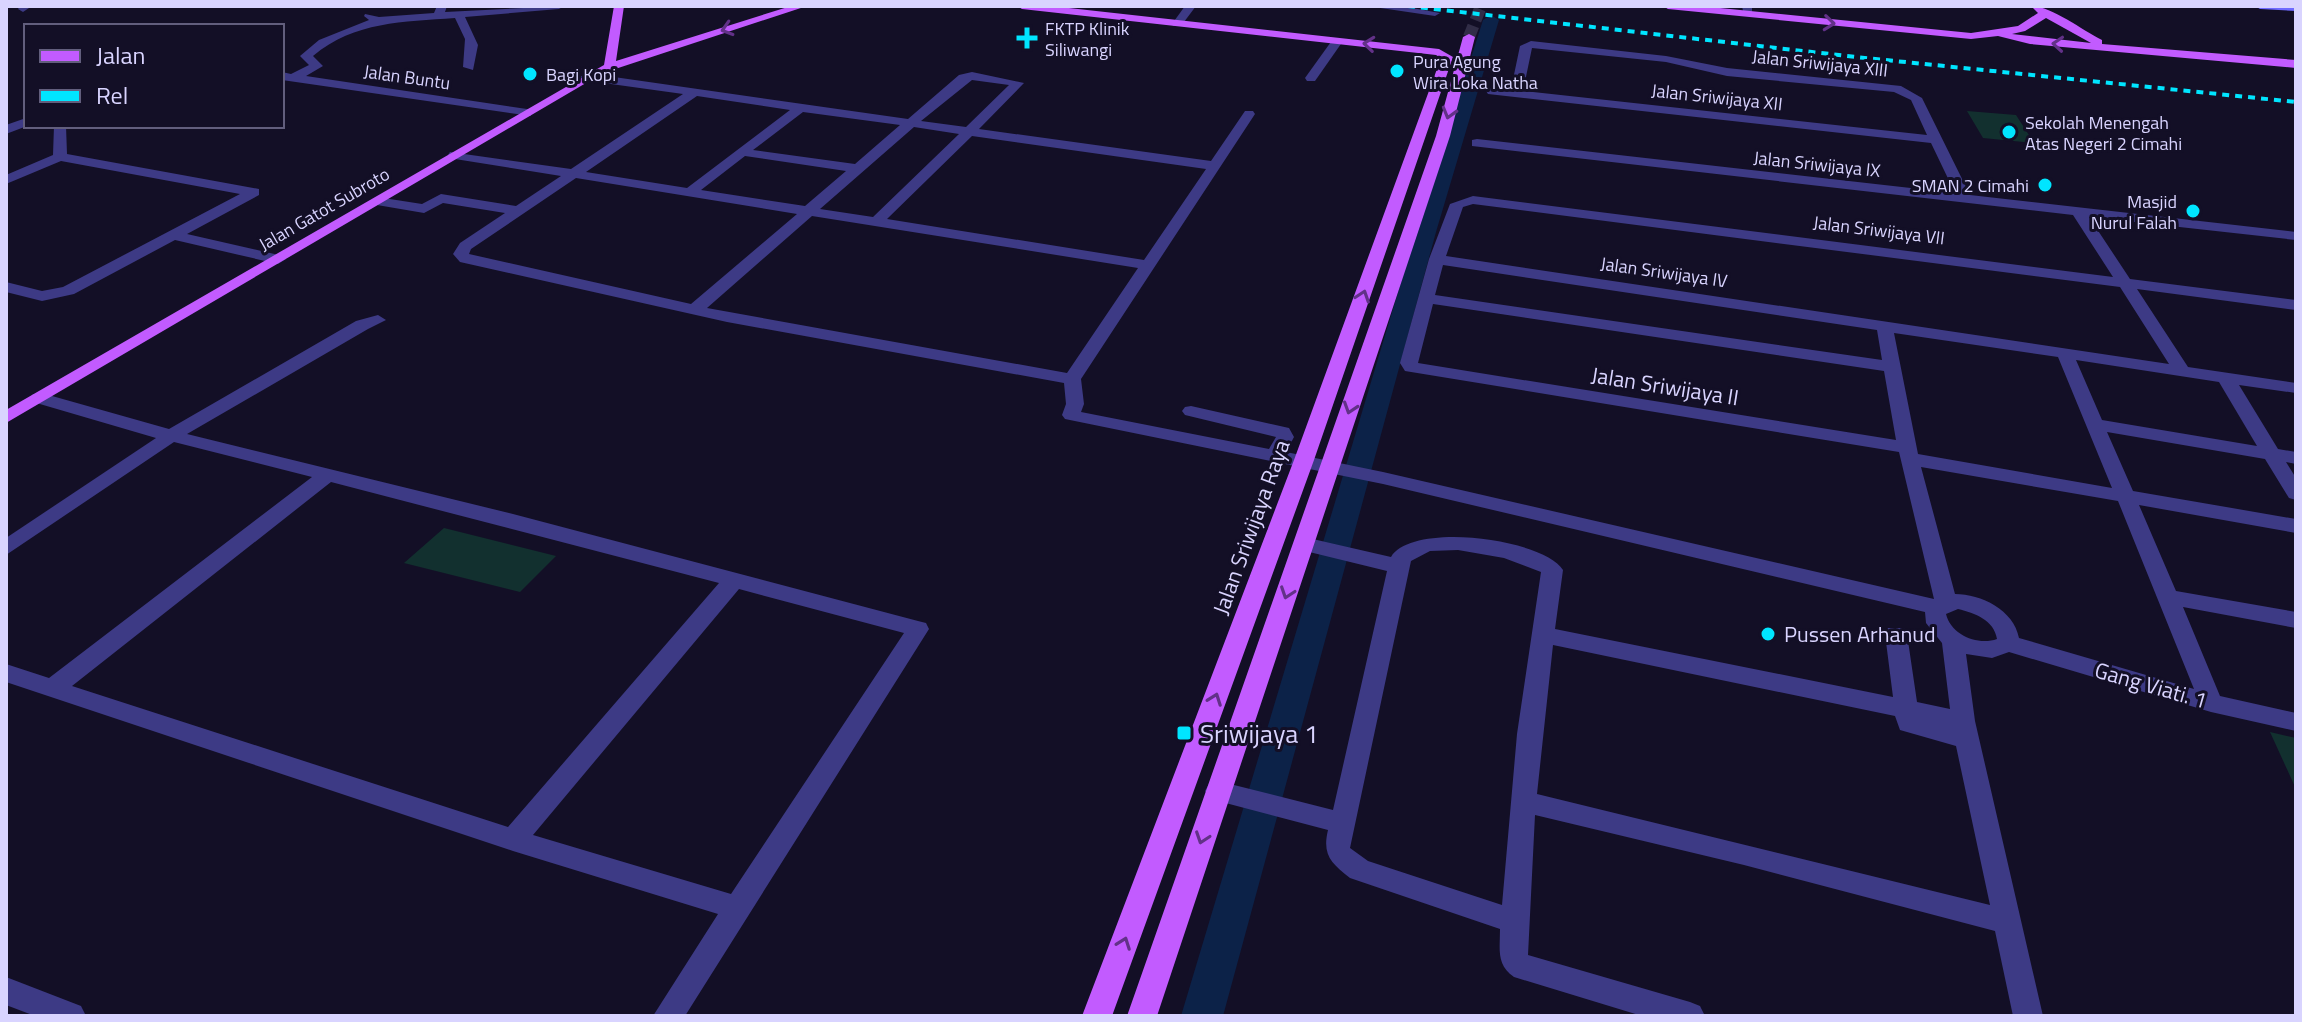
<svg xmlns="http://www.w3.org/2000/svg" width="2302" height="1022" font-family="'Titillium Web',sans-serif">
  <rect width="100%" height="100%" fill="#130f26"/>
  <!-- green -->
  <g fill="#12302f">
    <path d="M 1967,111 L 2016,115 L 2034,143 L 1983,138 Z"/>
    <path d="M 444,528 L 556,556 L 520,592 L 404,563 Z"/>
    <path d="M 2270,732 L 2296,738 L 2296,789 Z"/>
  </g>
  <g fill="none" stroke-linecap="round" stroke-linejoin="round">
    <!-- canal -->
    <path fill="#0c2248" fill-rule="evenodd" d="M 1491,15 L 1499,20 L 1436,232 L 1223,1016 L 1181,1016 L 1416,232 L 1483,20 Z"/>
    <!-- primary-tunnel -->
    <path stroke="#312d47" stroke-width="12" stroke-dasharray="12 6" stroke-linecap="butt" d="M 1469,37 L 1481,6"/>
    <!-- minor -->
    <g fill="#3d3a85" fill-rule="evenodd">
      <path d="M 20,6 L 32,6 L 23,12 L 18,9 Z"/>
      <path d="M 437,6 L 447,6 L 445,12 L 564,6 L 559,9 L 465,17 L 478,45 L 473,70 L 463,67 L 465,39 L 455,18 C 403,22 355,21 313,56 L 323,66 L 306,76 L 527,109 L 531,110 L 531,116 L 282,80 L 282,72 L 291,74 L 309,65 L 300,56 L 319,40 L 369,20 L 364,16 L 365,14 L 379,17 L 434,13 Z"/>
      <path d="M 1185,6 L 1196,6 L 1181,26 L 1173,26 L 1172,24 Z"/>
      <path d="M 1367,6 L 1401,6 L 1440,13 L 1435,16 Z"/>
      <path d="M 1742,6 L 1752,6 L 1752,16 L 1744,16 Z"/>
      <path d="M 1333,39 L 1343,41 L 1315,81 L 1307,81 L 1305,78 Z"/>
      <path d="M 1531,41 L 1666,56 L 1727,68 L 1901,86 L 1922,98 L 1970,195 L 2296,232 L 2296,240 L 2089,217 L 2130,279 L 2296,300 L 2296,310 L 2137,289 L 2188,367 L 2296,383 L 2296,393 L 2239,385 L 2278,449 L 2296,452 L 2296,464 L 2286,462 L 2296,478 L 2296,500 L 2289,498 L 2265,459 L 2107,432 L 2133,491 L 2296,519 L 2296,533 L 2139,505 L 2176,591 L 2296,612 L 2296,628 L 2183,607 L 2220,696 L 2296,713 L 2296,731 L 2211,712 L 2009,652 L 1992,658 L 1966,654 L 1975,721 L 2043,1016 L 2013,1016 L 1995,931 L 1744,865 L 1535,815 L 1528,955 L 1690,1002 L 1700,1006 L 1705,1016 L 1642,1016 L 1514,977 C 1496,965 1500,949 1500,929 L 1350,878 C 1331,863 1322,855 1328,830 L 1218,801 L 1209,798 L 1205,791 L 1209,784 L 1218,781 L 1333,810 L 1387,571 L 1297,549 L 1294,544 L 1297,539 L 1304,537 L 1391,557 C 1413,521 1544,539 1563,570 L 1555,629 L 1893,697 L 1885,634 L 1888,628 L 1904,628 L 1907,634 L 1917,702 L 1950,709 L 1942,643 L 1926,623 L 1925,612 L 1383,484 L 1065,419 L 1062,415 L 1066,404 L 1064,383 L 727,322 L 460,262 L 453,254 L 460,243 L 505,213 L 443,203 L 424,213 L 377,205 L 370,201 L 377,197 L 422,204 L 441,194 L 516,206 L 561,176 L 455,159 L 448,155 L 450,152 L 571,169 L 683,94 L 582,80 L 580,77 L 586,73 L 908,119 L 959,75 L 972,72 L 1024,83 L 979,129 L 1211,161 L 1245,111 L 1253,111 L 1255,114 L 1081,379 L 1084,404 L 1081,412 L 1269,449 L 1276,437 L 1185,415 L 1182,411 L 1185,407 L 1191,406 L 1289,428 L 1294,437 L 1286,452 L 1383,472 L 1934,599 L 1899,452 L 1405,371 L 1400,363 L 1429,259 L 1450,204 L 1473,196 L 2113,277 L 2073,215 L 1472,146 L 1472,140 L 1477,139 L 1955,193 L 1931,143 L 1488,94 L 1486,91 L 1492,87 L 1511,89 L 1520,46 ZM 1532,48 L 1666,62 L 1727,76 L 1894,92 L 1911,100 L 1927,135 L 1523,91 ZM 972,80 L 1009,85 L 966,127 L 921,121 ZM 697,96 L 790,110 L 687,188 L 586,172 ZM 803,112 L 900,125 L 855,164 L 753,150 ZM 914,127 L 959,134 L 873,217 L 820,209 ZM 972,136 L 1206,169 L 1144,260 L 887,219 ZM 745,156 L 846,171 L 805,206 L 701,190 ZM 576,178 L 797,214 L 691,304 L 469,254 L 471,249 ZM 1473,204 L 2120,287 L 2169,364 L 1446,256 L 1463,207 ZM 812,216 L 1138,268 L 1067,373 L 707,308 ZM 1443,265 L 1877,330 L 1882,360 L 1435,295 ZM 1433,304 L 1884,371 L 1896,440 L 1418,363 ZM 1894,333 L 2058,357 L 2112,488 L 1918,454 ZM 2076,360 L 2219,382 L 2257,446 L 2102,420 ZM 1921,467 L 2118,501 L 2194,689 L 2019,638 C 2014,610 1981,594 1955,594 ZM 1458,550 L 1504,558 L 1541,572 L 1517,734 L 1502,905 L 1368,861 L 1350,848 L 1411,561 L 1430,551 ZM 1958,609 C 1975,613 1994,620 1997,639 C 1978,646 1951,635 1946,614 ZM 1553,645 L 1895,716 L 1900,730 L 1956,746 L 1990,905 L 1537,794 Z"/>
      <path d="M 26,118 L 27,126 L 6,134 L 6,125 Z"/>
      <path d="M 54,126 L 66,126 L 67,154 L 259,189 L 259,195 L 187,234 L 283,256 L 286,259 L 278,264 L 175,240 L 74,294 L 42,301 L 6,292 L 6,282 L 42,291 L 63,287 L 240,194 L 61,161 L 6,184 L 6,175 L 53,155 Z"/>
      <path d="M 378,315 L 386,320 L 368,329 L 187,434 L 513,514 L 918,621 L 926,623 L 929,629 L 685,1016 L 653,1016 L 718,914 L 513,851 L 6,682 L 6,664 L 49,678 L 312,477 L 174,442 L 6,555 L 6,538 L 156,438 L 33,402 L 30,398 L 33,394 L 45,394 L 169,429 L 356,321 ZM 331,482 L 719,583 L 508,827 L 72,686 ZM 739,589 L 904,633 L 731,894 L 533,835 Z"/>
      <path d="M 6,977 L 81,1006 L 86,1016 L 35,1016 L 6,1005 Z"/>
    </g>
    <!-- secondary -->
    <path fill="#6f6bff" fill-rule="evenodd" d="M 2255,6 L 2296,6 L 2296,11 L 2260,9 Z"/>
    <!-- primary -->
    <g fill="#c25bff" fill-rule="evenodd">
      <path d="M 614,6 L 624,6 L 616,61 L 791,6 L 807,6 L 603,73 L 6,423 L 6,410 L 604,65 Z"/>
      <path d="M 1017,6 L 1051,6 L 1439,49 L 1453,57 L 1314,460 L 1112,1016 L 1082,1016 L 1294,460 L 1441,58 L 1436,55 L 1022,9 Z"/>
      <path d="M 1663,6 L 1700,6 L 1971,33 L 2018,26 L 2038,13 L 2031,6 C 2051,6 2082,30 2102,40 L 2102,44 L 2296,60 L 2296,68 L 2030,44 L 1998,36 L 1971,39 L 1668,9 ZM 2046,18 L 2091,43 L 2012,34 L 2025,31 Z"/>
      <path d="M 1469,34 L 1475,37 L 1450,136 L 1157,1016 L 1127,1016 L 1436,136 L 1463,37 Z"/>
    </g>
    <!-- rail -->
    <path stroke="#00e5ff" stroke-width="4" stroke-dasharray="7 6" stroke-linecap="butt" d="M 1408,6 L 1856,57 L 2296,102"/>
  </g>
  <!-- one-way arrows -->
  <defs><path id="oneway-chevron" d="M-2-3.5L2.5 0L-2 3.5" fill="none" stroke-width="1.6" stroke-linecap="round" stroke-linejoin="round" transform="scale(2)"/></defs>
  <g stroke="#623188">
    <use href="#oneway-chevron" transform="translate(1829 23) rotate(6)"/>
    <use href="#oneway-chevron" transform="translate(727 29) rotate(163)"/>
    <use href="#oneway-chevron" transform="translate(1369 44) rotate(-174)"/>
    <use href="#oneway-chevron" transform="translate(2058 44) rotate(-176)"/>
    <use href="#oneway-chevron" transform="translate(1449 113) rotate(106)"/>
    <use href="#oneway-chevron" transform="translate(1363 296) rotate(-71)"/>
    <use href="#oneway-chevron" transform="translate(1350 408) rotate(108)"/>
    <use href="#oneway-chevron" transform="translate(1287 593) rotate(109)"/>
    <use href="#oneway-chevron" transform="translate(1215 699) rotate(-70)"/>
    <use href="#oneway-chevron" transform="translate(1202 838) rotate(109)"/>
    <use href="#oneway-chevron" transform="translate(1124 943) rotate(-70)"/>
  </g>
  <!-- markers -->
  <g fill="#00e5ff" stroke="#130f26" stroke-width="3">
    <path d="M1023 26h8v8h8v8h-8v8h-8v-8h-8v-8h8z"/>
    <circle cx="1397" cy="71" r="8"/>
    <circle cx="530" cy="74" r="8"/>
    <circle cx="2009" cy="132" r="8"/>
    <circle cx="2045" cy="185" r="8"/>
    <circle cx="2193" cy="211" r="8"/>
    <circle cx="1768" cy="634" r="8"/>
    <rect x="1176" y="725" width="16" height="16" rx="4"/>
  </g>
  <g text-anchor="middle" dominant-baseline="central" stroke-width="6" stroke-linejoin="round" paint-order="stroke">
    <!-- far-poi labels -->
    <g font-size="18" fill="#d9d4ff" stroke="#130f26" text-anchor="start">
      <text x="1045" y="28">FKTP Klinik<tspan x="1045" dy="21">Siliwangi</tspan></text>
      <text x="1413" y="61">Pura Agung<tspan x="1413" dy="21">Wira Loka Natha</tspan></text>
      <text x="546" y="74">Bagi Kopi</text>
      <text x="2025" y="122">Sekolah Menengah<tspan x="2025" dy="21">Atas Negeri 2 Cimahi</tspan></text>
      <text x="2029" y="185" text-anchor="end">SMAN 2 Cimahi</text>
      <text x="2177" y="201" text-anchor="end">Masjid<tspan x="2177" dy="21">Nurul Falah</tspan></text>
    </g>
    <!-- far-street labels -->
    <g font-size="18" fill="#d9d4ff" stroke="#130f26">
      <text transform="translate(1820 63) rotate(6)">Jalan Sriwijaya XIII</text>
      <text transform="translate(407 77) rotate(8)">Jalan Buntu</text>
      <text transform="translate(1717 97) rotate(6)">Jalan Sriwijaya XII</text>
      <text transform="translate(1817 164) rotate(6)">Jalan Sriwijaya IX</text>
      <text transform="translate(324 209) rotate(-30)">Jalan Gatot Subroto</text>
      <text transform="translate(1879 230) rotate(7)">Jalan Sriwijaya VII</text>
      <text transform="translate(1664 272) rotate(8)">Jalan Sriwijaya IV</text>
    </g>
    <!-- street labels -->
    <g font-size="22" fill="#d9d4ff" stroke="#130f26">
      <text transform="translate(1665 386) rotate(9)">Jalan Sriwijaya II</text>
      <text transform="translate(1251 527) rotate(-70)">Jalan Sriwijaya Raya</text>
      <text transform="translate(2151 685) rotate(16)">Gang Viati. 1</text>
    </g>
    <!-- poi labels -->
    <g font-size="22" fill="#d9d4ff" stroke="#130f26" text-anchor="start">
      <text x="1784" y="634">Pussen Arhanud</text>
    </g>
    <!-- near-poi labels -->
    <g font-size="26" fill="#d9d4ff" stroke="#130f26" text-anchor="start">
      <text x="1200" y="733">Sriwijaya 1</text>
    </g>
  </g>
  <!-- border -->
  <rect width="2302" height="1022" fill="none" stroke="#d9d4ff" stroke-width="16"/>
  <!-- legend -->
  <rect x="24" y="24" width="260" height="104" fill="#130f26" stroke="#625e7d" stroke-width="2"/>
  <rect x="40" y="50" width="40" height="12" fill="#c25bff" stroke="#625e7d" stroke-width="2"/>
  <text x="96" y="64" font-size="24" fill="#d9d4ff">Jalan</text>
  <rect x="40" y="90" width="40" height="12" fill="#00e5ff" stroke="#625e7d" stroke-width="2"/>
  <text x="96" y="104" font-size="24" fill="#d9d4ff">Rel</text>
</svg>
